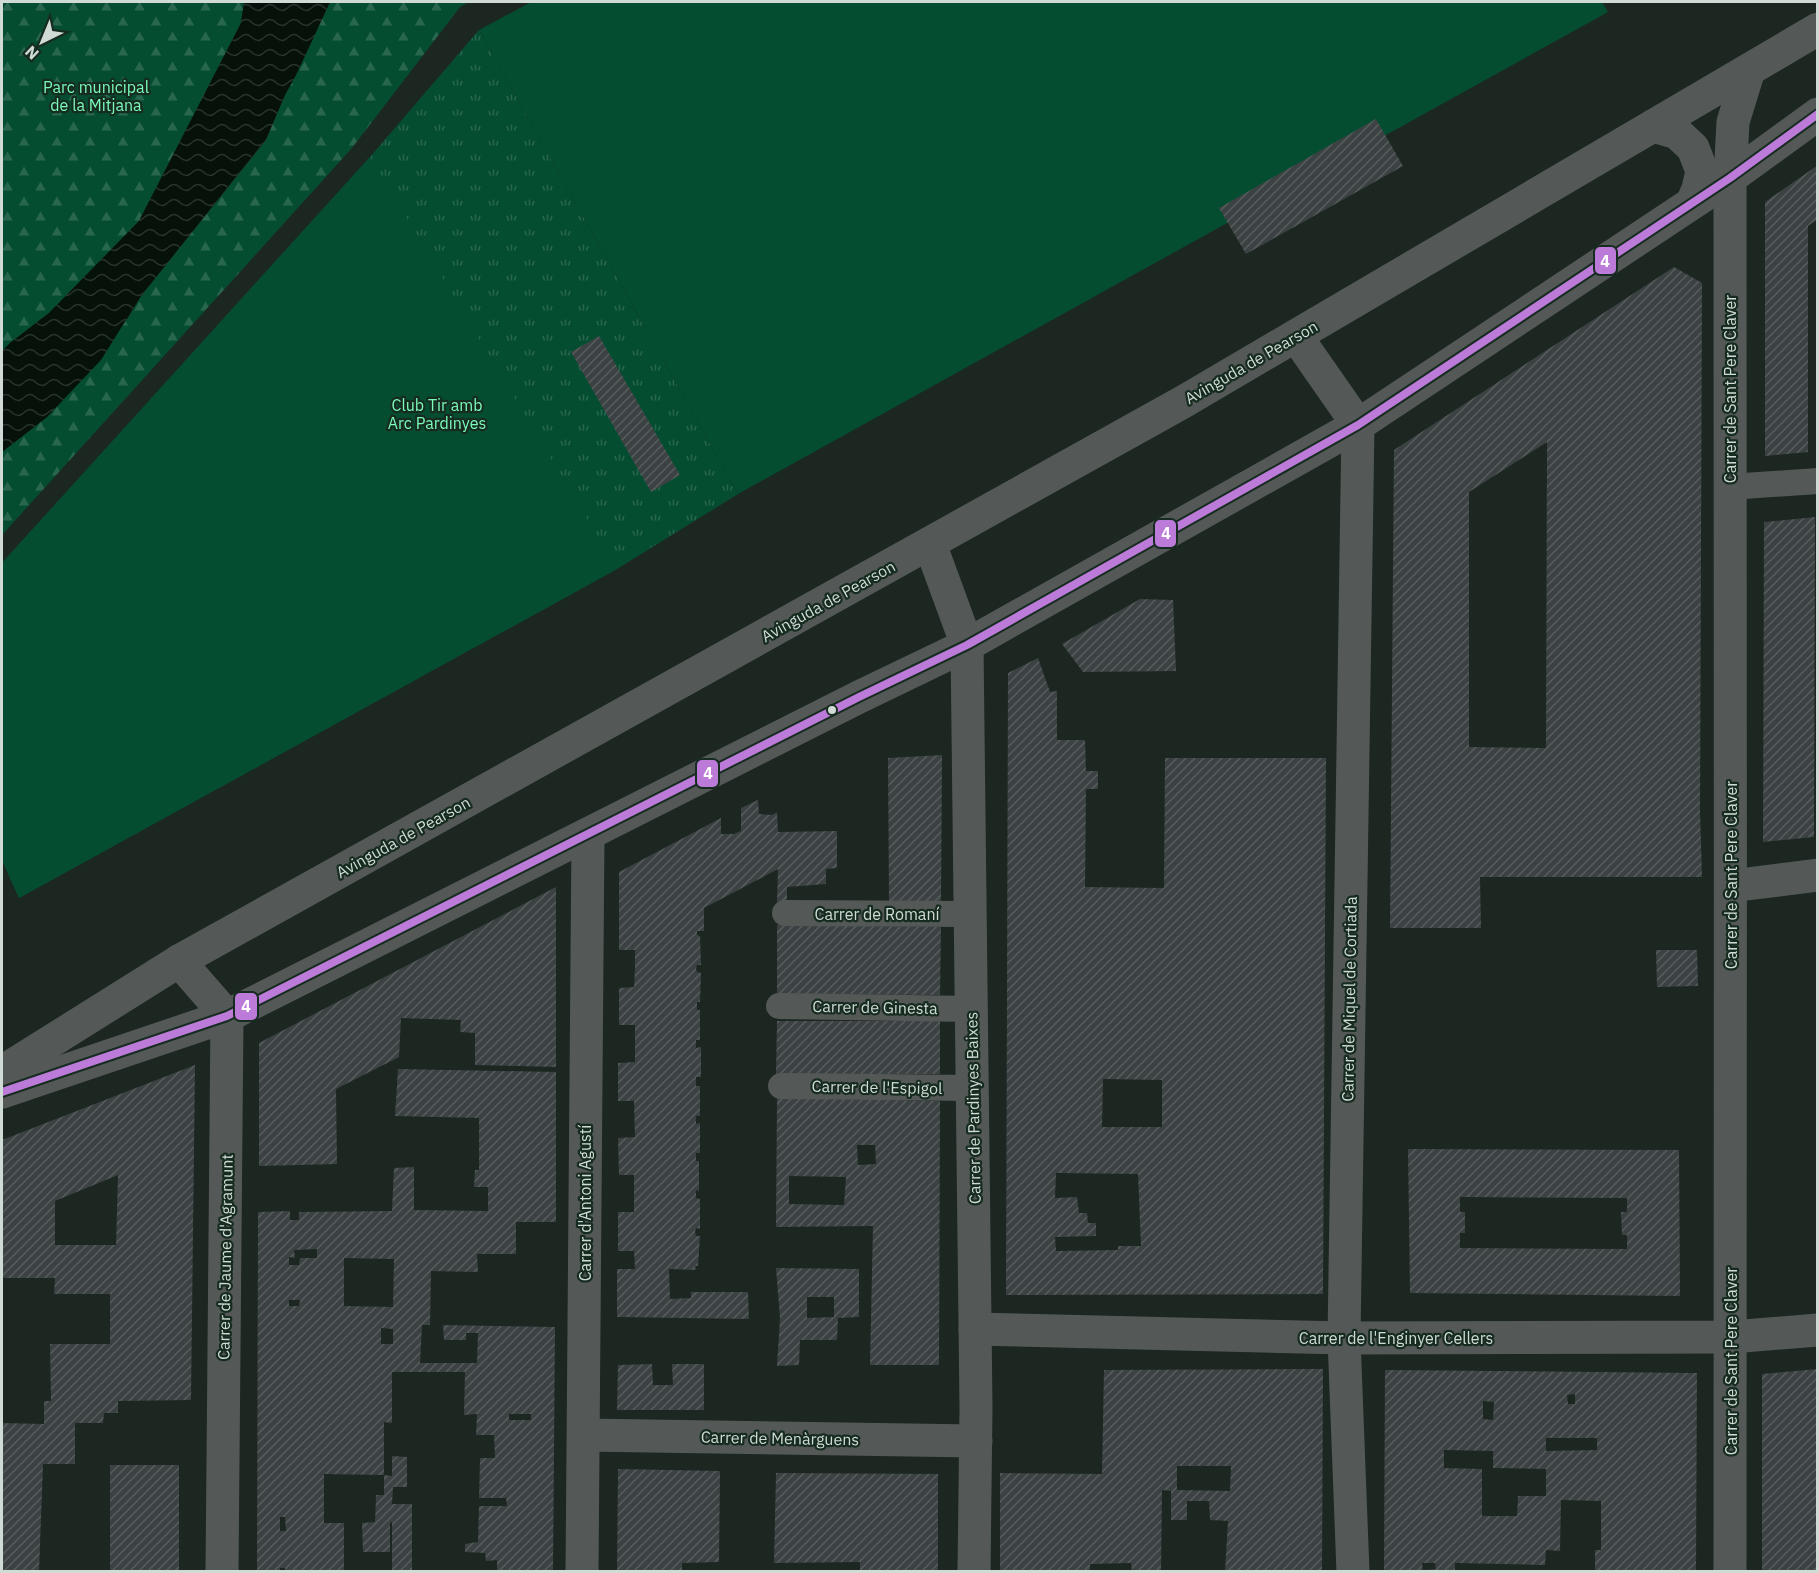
<svg xmlns="http://www.w3.org/2000/svg" width="1819" height="1573" font-family="'IBM Plex Sans',sans-serif">
  <defs>
    <pattern id="forest-firs" width="22" height="20" patternUnits="userSpaceOnUse" patternTransform="scale(1.5)"><rect width="22" height="20" fill="#054d31"/><path d="M5 1l3.5 6h-7zM16 11l3.5 6h-7z" fill="#28664e"/></pattern>
    <pattern id="park-tufts" width="24" height="20" patternUnits="userSpaceOnUse" patternTransform="scale(1.5)"><rect width="24" height="20" fill="#054d31"/><path d="M3 7l-1-3M5 7V3M7 7l1-3M15 17l-1-3M17 17v-4M19 17l1-3" fill="none" stroke="#28664e"/></pattern>
    <pattern id="water-waves" width="16" height="10" patternUnits="userSpaceOnUse" patternTransform="scale(1.5)"><rect width="16" height="10" fill="#06110a"/><path d="M0 5q4-4 8 0t8 0" fill="none" stroke="#29332d"/></pattern>
    <pattern id="building-hatch" width="6" height="6" patternUnits="userSpaceOnUse" patternTransform="scale(1.5)"><rect width="6" height="6" fill="#3c4243"/><path d="M-1 1l2-2M0 6l6-6M5 7l2-2" fill="none" stroke="#575d5d"/></pattern>
  </defs>
  <rect width="100%" height="100%" fill="#1c2721"/>
  <!-- forest -->
  <g fill="url(#forest-firs)">
    <path d="M 2,2 L 244,2 L 241,23 L 139,221 L 49,313 L 10,343 L 2,351 Z"/>
    <path d="M 330,2 L 469,2 L 460,7 L 352,148 L 2,535 L 2,452 L 47,417 L 128,318 L 141,296 L 266,140 L 285,95 L 297,73 Z"/>
  </g>
  <!-- park -->
  <path fill="url(#park-tufts)" d="M 479,30 L 738,494 L 617,569 L 19,898 L 2,860 L 2,563 L 370,157 Z"/>
  <!-- pitch -->
  <g fill="#054d31">
    <path d="M 531,2 L 1602,2 L 1608,12 L 738,494 L 479,30 Z"/>
    <path d="M 370,157 L 617,569 L 19,898 L 2,860 L 2,563 Z"/>
  </g>
  <!-- water -->
  <path fill="url(#water-waves)" d="M 244,2 L 330,2 L 297,73 L 285,95 L 266,139 L 141,296 L 101,360 L 47,417 L 2,452 L 2,351 L 10,343 L 49,313 L 139,221 L 241,23 Z"/>
  <!-- building -->
  <g fill="url(#building-hatch)" fill-rule="evenodd">
    <path d="M 1376,119 L 1403,166 L 1246,254 L 1219,208 Z"/>
    <path d="M 1818,165 L 1818,219 L 1808,226 L 1808,452 L 1765,456 L 1765,202 Z"/>
    <path d="M 1674,267 L 1702,283 L 1700,812 L 1702,877 L 1480,877 L 1481,928 L 1390,928 L 1394,450 ZM 1547,442 L 1546,748 L 1469,747 L 1469,492 Z"/>
    <path d="M 599,336 L 680,475 L 651,492 L 571,352 Z"/>
    <path d="M 1815,517 L 1814,837 L 1763,842 L 1764,522 Z"/>
    <path d="M 1140,599 L 1173,600 L 1176,671 L 1083,672 L 1062,644 Z"/>
    <path d="M 1038,658 L 1050,692 L 1057,691 L 1057,740 L 1085,740 L 1086,771 L 1098,771 L 1098,789 L 1086,789 L 1085,887 L 1164,888 L 1165,758 L 1326,758 L 1323,1294 L 1006,1295 L 1008,673 ZM 1103,1079 L 1162,1080 L 1162,1127 L 1102,1127 ZM 1056,1173 L 1138,1174 L 1141,1246 L 1118,1246 L 1118,1250 L 1056,1251 L 1055,1237 L 1096,1236 L 1096,1223 L 1088,1223 L 1087,1213 L 1079,1213 L 1077,1197 L 1055,1198 Z"/>
    <path d="M 942,755 L 941,903 L 889,902 L 888,758 Z"/>
    <path d="M 758,800 L 759,814 L 772,815 L 777,812 L 778,832 L 837,831 L 837,868 L 826,869 L 826,884 L 787,887 L 787,902 L 777,902 L 778,869 L 704,908 L 704,931 L 697,931 L 697,935 L 700,936 L 701,965 L 697,965 L 696,969 L 697,972 L 701,973 L 700,1002 L 697,1002 L 697,1010 L 700,1010 L 700,1040 L 696,1040 L 696,1048 L 701,1047 L 701,1077 L 696,1077 L 696,1086 L 700,1086 L 700,1116 L 696,1116 L 696,1124 L 700,1123 L 700,1153 L 696,1153 L 696,1161 L 699,1161 L 699,1191 L 696,1190 L 696,1198 L 700,1199 L 700,1229 L 696,1228 L 695,1232 L 696,1236 L 700,1236 L 698,1266 L 695,1266 L 696,1270 L 669,1269 L 670,1299 L 691,1298 L 691,1292 L 748,1292 L 749,1319 L 617,1317 L 617,1269 L 635,1269 L 634,1251 L 618,1251 L 618,1212 L 634,1212 L 634,1175 L 619,1175 L 618,1138 L 635,1137 L 634,1101 L 618,1101 L 618,1063 L 635,1062 L 635,1025 L 619,1025 L 619,988 L 634,987 L 635,969 L 635,950 L 619,950 L 619,872 L 721,818 L 721,834 L 734,834 L 741,831 L 741,808 Z"/>
    <path d="M 556,887 L 556,1067 L 475,1065 L 475,1033 L 460,1032 L 461,1020 L 401,1018 L 399,1057 L 336,1089 L 337,1164 L 259,1166 L 259,1043 Z"/>
    <path d="M 777,925 L 941,927 L 940,995 L 777,994 Z"/>
    <path d="M 1656,950 L 1697,950 L 1698,986 L 1657,987 Z"/>
    <path d="M 777,1021 L 940,1021 L 940,1074 L 776,1074 Z"/>
    <path d="M 195,1065 L 191,1400 L 118,1401 L 118,1413 L 104,1413 L 103,1423 L 75,1423 L 75,1464 L 43,1464 L 39,1572 L 2,1572 L 2,1423 L 44,1424 L 44,1401 L 51,1401 L 50,1344 L 110,1344 L 110,1294 L 54,1294 L 55,1278 L 2,1278 L 2,1140 ZM 118,1175 L 116,1245 L 55,1245 L 55,1201 Z"/>
    <path d="M 398,1069 L 556,1072 L 556,1222 L 516,1222 L 516,1254 L 477,1254 L 478,1272 L 431,1271 L 430,1325 L 422,1325 L 420,1363 L 477,1363 L 478,1333 L 466,1333 L 466,1340 L 444,1340 L 443,1325 L 555,1327 L 553,1572 L 497,1572 L 497,1560 L 486,1561 L 485,1553 L 465,1552 L 465,1544 L 478,1542 L 479,1506 L 507,1506 L 506,1498 L 479,1498 L 480,1458 L 495,1458 L 494,1435 L 476,1435 L 477,1414 L 464,1415 L 465,1372 L 392,1372 L 392,1423 L 384,1422 L 384,1475 L 324,1474 L 324,1523 L 344,1523 L 344,1572 L 285,1572 L 285,1568 L 280,1568 L 280,1572 L 257,1572 L 258,1212 L 290,1211 L 290,1220 L 299,1220 L 299,1212 L 392,1211 L 394,1168 L 414,1167 L 414,1210 L 488,1211 L 488,1187 L 474,1187 L 475,1170 L 479,1170 L 479,1118 L 395,1116 ZM 317,1249 L 317,1258 L 300,1258 L 299,1265 L 289,1265 L 289,1257 L 295,1258 L 294,1250 ZM 344,1258 L 394,1259 L 393,1307 L 344,1306 ZM 289,1300 L 300,1300 L 299,1306 L 289,1306 ZM 381,1328 L 393,1329 L 393,1344 L 381,1344 ZM 509,1414 L 531,1414 L 531,1420 L 509,1420 ZM 280,1517 L 285,1517 L 286,1531 L 280,1531 Z"/>
    <path d="M 777,1098 L 940,1101 L 939,1365 L 870,1365 L 873,1226 L 776,1227 ZM 857,1145 L 875,1145 L 876,1164 L 858,1165 ZM 789,1176 L 846,1177 L 844,1205 L 789,1204 Z"/>
    <path d="M 1408,1149 L 1679,1150 L 1680,1296 L 1410,1293 ZM 1460,1197 L 1627,1198 L 1627,1212 L 1621,1212 L 1622,1235 L 1627,1235 L 1627,1249 L 1460,1248 L 1460,1233 L 1465,1233 L 1465,1212 L 1460,1212 Z"/>
    <path d="M 776,1268 L 859,1269 L 859,1317 L 838,1318 L 837,1340 L 800,1340 L 799,1365 L 777,1366 L 780,1318 ZM 807,1297 L 834,1297 L 834,1317 L 807,1318 Z"/>
    <path d="M 652,1364 L 653,1385 L 673,1385 L 672,1364 L 704,1364 L 704,1410 L 617,1410 L 618,1365 Z"/>
    <path d="M 1323,1369 L 1322,1572 L 1225,1572 L 1228,1521 L 1210,1520 L 1209,1501 L 1187,1501 L 1187,1520 L 1171,1520 L 1171,1491 L 1162,1490 L 1161,1572 L 1132,1572 L 1131,1563 L 1090,1564 L 1090,1572 L 1000,1572 L 1000,1473 L 1102,1474 L 1104,1370 ZM 1177,1466 L 1231,1466 L 1230,1491 L 1177,1490 Z"/>
    <path d="M 1818,1369 L 1818,1572 L 1762,1572 L 1762,1374 Z"/>
    <path d="M 1385,1370 L 1697,1373 L 1696,1572 L 1595,1572 L 1595,1550 L 1601,1550 L 1601,1501 L 1561,1500 L 1560,1551 L 1546,1550 L 1545,1565 L 1455,1563 L 1455,1572 L 1424,1572 L 1424,1570 L 1436,1569 L 1435,1563 L 1422,1563 L 1423,1572 L 1384,1572 ZM 1575,1394 L 1575,1404 L 1568,1404 L 1567,1395 ZM 1483,1401 L 1494,1402 L 1493,1420 L 1483,1419 ZM 1546,1438 L 1597,1438 L 1597,1450 L 1546,1451 ZM 1444,1450 L 1493,1451 L 1493,1468 L 1546,1469 L 1546,1496 L 1518,1496 L 1517,1516 L 1482,1516 L 1482,1469 L 1444,1468 Z"/>
    <path d="M 392,1456 L 407,1457 L 407,1487 L 393,1487 L 392,1504 L 412,1504 L 412,1572 L 392,1572 L 392,1522 L 390,1523 L 390,1552 L 363,1552 L 362,1523 L 375,1522 L 376,1495 L 384,1495 L 384,1475 L 392,1476 Z"/>
    <rect x="110" y="1465" width="69" height="107"/>
    <path d="M 618,1469 L 720,1471 L 719,1562 L 682,1563 L 682,1572 L 617,1572 Z"/>
    <path d="M 776,1473 L 938,1474 L 938,1572 L 860,1572 L 860,1562 L 774,1563 Z"/>
  </g>
  <g fill="none" stroke-linecap="round" stroke-linejoin="round">
    <!-- pedestrian -->
    <g stroke="#545957" stroke-width="26">
      <path d="M 1729,487 L 1818,481"/>
      <path d="M 785,913 L 970,914"/>
      <path d="M 779,1006 L 972,1009"/>
      <path d="M 781,1086 L 972,1088"/>
    </g>
    <!-- minor -->
    <g stroke="#545957" stroke-width="33">
      <path d="M 1730,178 C 1729,643 1732,1107 1730,1572"/>
      <path d="M 1296,336 L 1358,425 L 1344,1338 L 1353,1572"/>
      <path d="M 930,544 L 967,645 L 976,1408 L 974,1572"/>
      <path d="M 1731,886 L 1818,875"/>
      <path d="M 179,961 L 227,1016 L 222,1572"/>
      <path d="M 975,1329 L 1344,1338 L 1731,1337 L 1818,1330"/>
      <path d="M 584,1435 L 976,1441"/>
      <path d="M 582,1572 L 588,834"/>
    </g>
    <!-- tertiary -->
    <g stroke="#545957" stroke-width="33">
      <path d="M 1653,126 L 1677,133 L 1693,148 L 1702,171 L 1698,189 L 1692,203"/>
      <path d="M 1730,178 L 1733,122 L 1749,70"/>
      <path d="M 2,1072 L 179,961 L 1183,402 L 1818,29"/>
      <path d="M 2,1092 L 227,1016 L 859,697 L 967,645 L 1358,425 L 1730,178 L 1818,114"/>
    </g>
    <defs>
      <path id="bus-1" d="M 2,1092 L 227,1016 L 859,697 L 967,645 L 1358,425 L 1730,178 L 1818,114"/>
    </defs>
    <!-- bus-1 casing -->
    <use href="#bus-1" stroke="#172c21" stroke-width="12"/>
    <!-- bus-1 -->
    <use href="#bus-1" stroke="#bd7bd9" stroke-width="8"/>
  </g>
  <!-- markers -->
  <circle fill="#cfdbd4" stroke="#172c21" stroke-width="2" cx="832" cy="710" r="5"/>
  <g text-anchor="middle" dominant-baseline="central" stroke-width="4.5" stroke-linejoin="round" paint-order="stroke">
    <!-- park labels -->
    <g font-size="16" fill="#7bfaba" stroke="#172c21">
      <text x="96" y="87">Parc municipal<tspan x="96" dy="18">de la Mitjana</tspan></text>
      <text x="437" y="405">Club Tir amb<tspan x="437" dy="18">Arc Pardinyes</tspan></text>
    </g>
    <!-- street labels -->
    <g font-size="16" fill="#cfdbd4" stroke="#172c21">
      <text transform="translate(1251 362) rotate(-30)">Avinguda de Pearson</text>
      <text transform="translate(1730 389) rotate(-90)">Carrer de Sant Pere Claver</text>
      <text transform="translate(828 601) rotate(-29)">Avinguda de Pearson</text>
      <text transform="translate(403 837) rotate(-29)">Avinguda de Pearson</text>
      <text transform="translate(1731 875) rotate(-90)">Carrer de Sant Pere Claver</text>
      <text x="877" y="914">Carrer de Romaní</text>
      <text transform="translate(1349 999) rotate(-89)">Carrer de Miquel de Cortiada</text>
      <text transform="translate(875 1007) rotate(1)">Carrer de Ginesta</text>
      <text transform="translate(877 1087) rotate(1)">Carrer de l'Espigol</text>
      <text transform="translate(973 1108) rotate(-91)">Carrer de Pardinyes Baixes</text>
      <text transform="translate(585 1203) rotate(-90)">Carrer d'Antoni Agustí</text>
      <text transform="translate(225 1257) rotate(-89)">Carrer de Jaume d'Agramunt</text>
      <text x="1396" y="1338">Carrer de l'Enginyer Cellers</text>
      <text transform="translate(1731 1361) rotate(-90)">Carrer de Sant Pere Claver</text>
      <text transform="translate(780 1438) rotate(1)">Carrer de Menàrguens</text>
    </g>
  </g>
  <g stroke="#172c21" stroke-width="2">
    <rect x="1594" y="246" width="23" height="29" rx="6" fill="#bd7bd9"/>
    <rect x="1154" y="519" width="23" height="29" rx="6" fill="#bd7bd9"/>
    <rect x="696" y="759" width="23" height="29" rx="6" fill="#bd7bd9"/>
    <rect x="234" y="992" width="24" height="29" rx="6" fill="#bd7bd9"/>
  </g>
  <g font-size="16" text-anchor="middle" font-weight="bold" fill="#fff">
    <text x="1605" y="267">4</text>
    <text x="1166" y="539">4</text>
    <text x="708" y="779">4</text>
    <text x="246" y="1012">4</text>
  </g>
  <!-- border -->
  <rect width="1819" height="1573" fill="none" stroke="#cfdbd4" stroke-width="6"/>
  <!-- north arrow -->
  <g transform="translate(42 42) rotate(223)" stroke="#172c21" stroke-width="4.5" paint-order="stroke">
  <path d="M0-4.5L10 22L0 15L-10 22Z" fill="#cfdbd4"/>
  <text y="-9" font-size="16" font-weight="bold" text-anchor="middle" fill="#cfdbd4">N</text>
  </g>
</svg>
